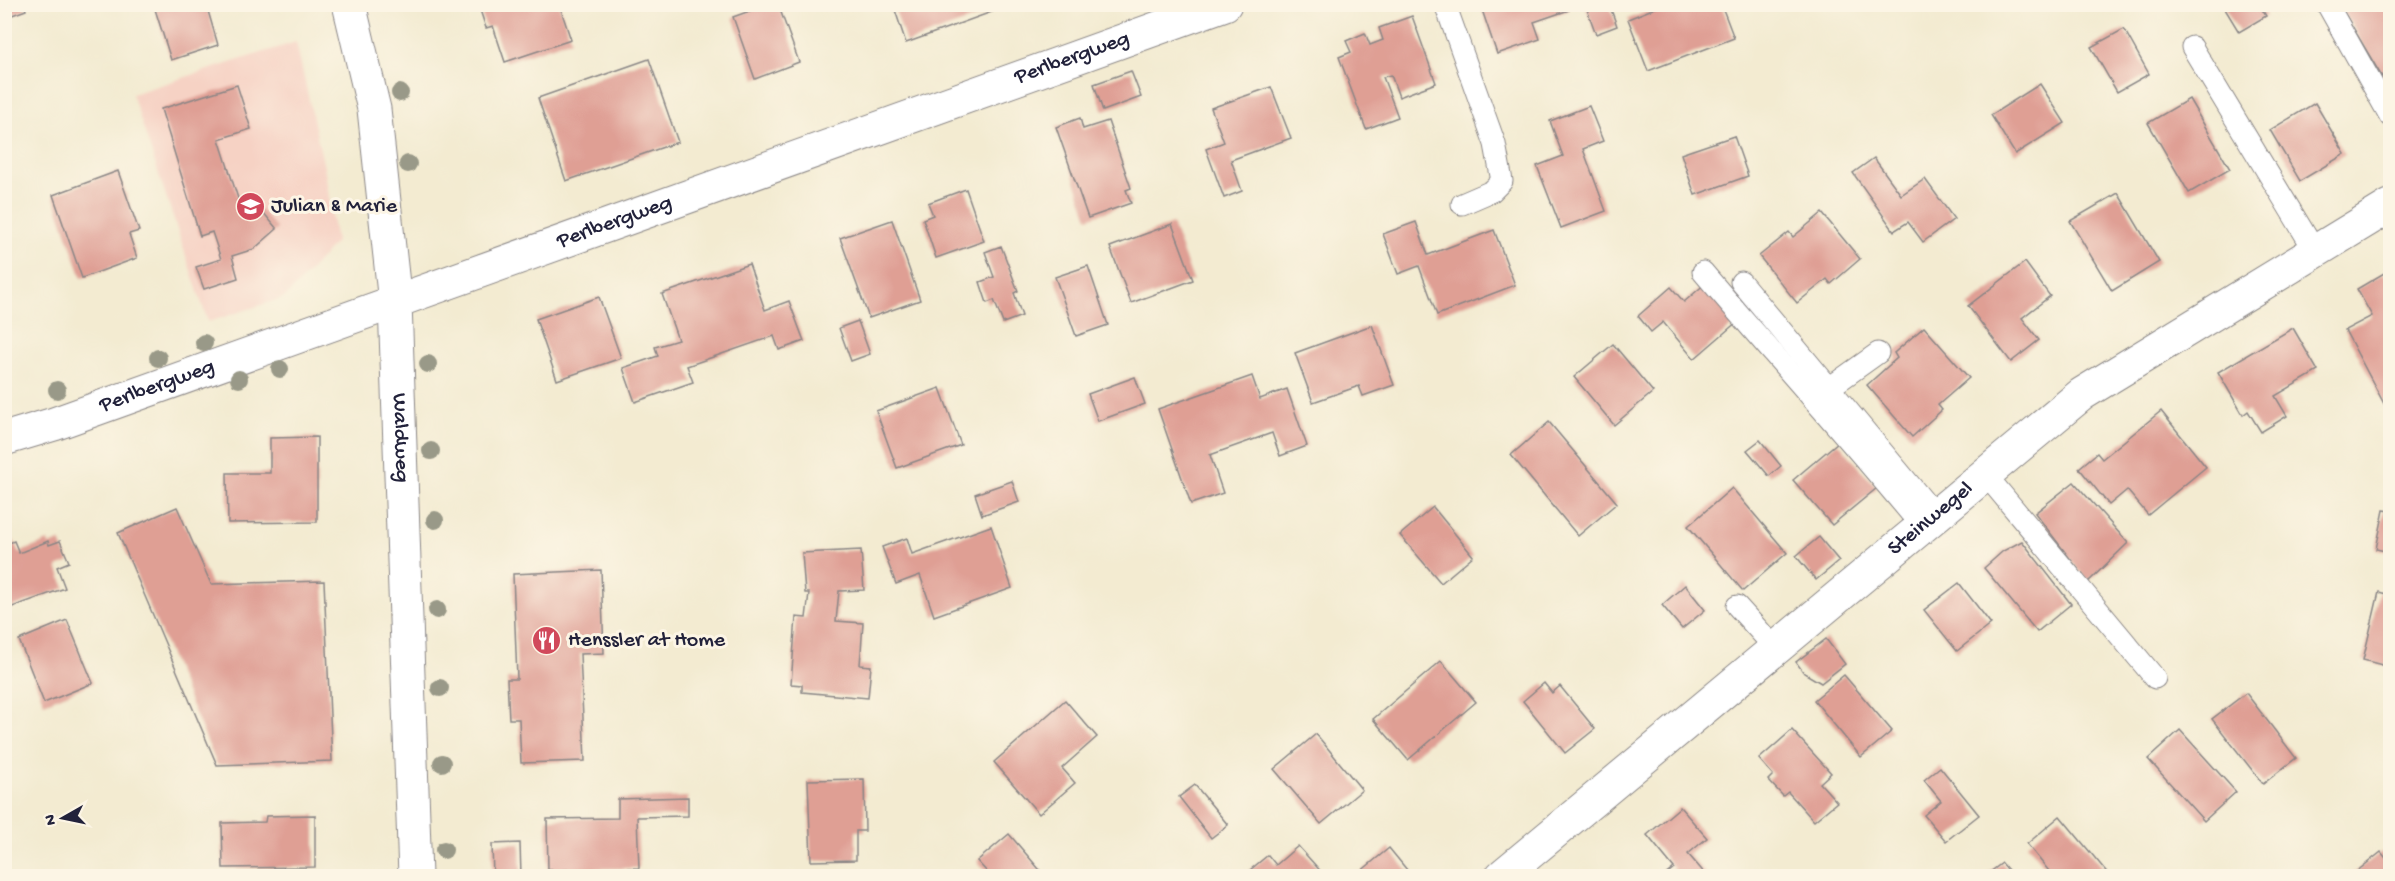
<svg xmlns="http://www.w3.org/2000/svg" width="2395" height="881" font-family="'Gochi Hand',sans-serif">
  <rect width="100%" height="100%" fill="#fcf5e5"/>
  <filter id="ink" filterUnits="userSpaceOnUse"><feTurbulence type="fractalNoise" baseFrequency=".0167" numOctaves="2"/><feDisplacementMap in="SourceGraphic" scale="12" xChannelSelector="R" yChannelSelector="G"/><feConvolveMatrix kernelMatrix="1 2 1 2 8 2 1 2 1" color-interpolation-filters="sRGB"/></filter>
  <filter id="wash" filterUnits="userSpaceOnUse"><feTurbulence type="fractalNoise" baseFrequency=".008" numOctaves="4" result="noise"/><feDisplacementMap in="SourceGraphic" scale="24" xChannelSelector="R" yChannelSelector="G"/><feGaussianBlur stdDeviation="1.35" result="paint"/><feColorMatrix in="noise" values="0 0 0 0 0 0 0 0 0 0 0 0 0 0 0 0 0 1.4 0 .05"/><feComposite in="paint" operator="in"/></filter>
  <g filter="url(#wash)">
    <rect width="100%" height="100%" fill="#f3ebd1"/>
    <!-- built -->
    <path fill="#f6d2c4" d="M 296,42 L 325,172 L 336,242 L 286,297 L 208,322 L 132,94 Z"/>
    <g id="blocks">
      <!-- building -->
      <g fill="#df9f94">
        <path d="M 4,4 L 24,4 L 26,10 L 4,18 Z"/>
        <path d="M 160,4 L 206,4 L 218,45 L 171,60 L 154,6 Z"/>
        <path d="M 478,4 L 559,4 L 571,40 L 505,62 L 493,26 L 486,28 Z"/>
        <path d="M 769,4 L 778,4 L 799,62 L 755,79 L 733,17 Z"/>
        <path d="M 893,4 L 1011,4 L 1011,5 L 906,43 Z"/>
        <path d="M 1480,4 L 1567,4 L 1569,10 L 1534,22 L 1540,39 L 1497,54 Z"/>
        <path d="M 1585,4 L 1609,4 L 1617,26 L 1596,34 Z"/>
        <path d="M 1665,4 L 1721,4 L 1734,38 L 1648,71 L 1628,19 Z"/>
        <path d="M 2222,4 L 2259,4 L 2266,16 L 2239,32 Z"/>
        <path d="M 2339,4 L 2390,4 L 2390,72 L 2382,77 Z"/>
        <path d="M 1412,16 L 1436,83 L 1399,97 L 1391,75 L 1383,77 L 1398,117 L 1366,129 L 1339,57 L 1351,52 L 1346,41 L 1365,33 L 1370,45 L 1383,40 L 1379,28 Z"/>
        <path d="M 2124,29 L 2149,74 L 2117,92 L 2091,47 Z"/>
        <path d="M 649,59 L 678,142 L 566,181 L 538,98 Z"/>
        <path d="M 1131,71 L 1141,97 L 1103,111 L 1094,84 Z"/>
        <path d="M 2040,84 L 2065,123 L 2015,154 L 1991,115 Z"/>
        <path d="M 237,85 L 251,129 L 219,139 L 242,211 L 258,206 L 277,229 L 254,249 L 232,256 L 238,278 L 204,289 L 196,267 L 221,259 L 212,232 L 200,236 L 161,109 Z"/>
        <path d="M 1271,87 L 1291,138 L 1231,160 L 1242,191 L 1224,198 L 1206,149 L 1224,142 L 1211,108 Z"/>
        <path d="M 2189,99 L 2230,169 L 2189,193 L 2148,123 Z"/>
        <path d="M 2315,103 L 2345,154 L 2300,181 L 2270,130 Z"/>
        <path d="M 1589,106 L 1603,141 L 1583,149 L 1606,211 L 1561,228 L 1537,166 L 1563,156 L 1550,121 Z"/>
        <path d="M 1080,118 L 1083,129 L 1108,121 L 1131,188 L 1126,190 L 1131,203 L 1088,218 L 1056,127 Z"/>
        <path d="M 1734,136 L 1748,176 L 1695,195 L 1681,154 Z"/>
        <path d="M 1874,158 L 1901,195 L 1925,179 L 1954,219 L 1923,242 L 1908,222 L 1894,231 L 1853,173 Z"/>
        <path d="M 118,171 L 139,231 L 129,234 L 137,258 L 82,278 L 53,195 Z"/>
        <path d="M 966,189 L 984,241 L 936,258 L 923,219 L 933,215 L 928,203 Z"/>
        <path d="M 2118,193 L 2159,262 L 2112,291 L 2070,221 Z"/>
        <path d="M 1822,213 L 1860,259 L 1831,284 L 1827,279 L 1797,303 L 1759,256 L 1789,232 L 1793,237 Z"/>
        <path d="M 892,220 L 920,300 L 869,318 L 840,238 Z"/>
        <path d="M 1416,222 L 1428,255 L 1494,230 L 1515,285 L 1437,315 L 1419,266 L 1398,274 L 1383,234 Z"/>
        <path d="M 1172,224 L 1193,280 L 1131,303 L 1110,247 Z"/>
        <path d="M 1001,246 L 1018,291 L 1014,293 L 1022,316 L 1003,323 L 994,300 L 987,303 L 980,282 L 994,277 L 985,252 Z"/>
        <path d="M 2025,262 L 2050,296 L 2022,318 L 2039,340 L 2011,362 L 1968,306 Z"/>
        <path d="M 749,264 L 765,310 L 789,301 L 804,341 L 779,350 L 774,336 L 687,366 L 693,382 L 635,402 L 623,368 L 658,356 L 655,347 L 678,340 L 662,294 Z"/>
        <path d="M 1088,266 L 1108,325 L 1076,336 L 1055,277 Z"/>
        <path d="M 2384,273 L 2390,285 L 2390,415 L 2345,330 L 2372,316 L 2357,289 Z"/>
        <path d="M 1706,283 L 1738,321 L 1694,359 L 1663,322 L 1651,332 L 1638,316 L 1671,287 L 1684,302 Z"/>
        <path d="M 599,297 L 621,358 L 557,380 L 536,319 Z"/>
        <path d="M 858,321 L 870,354 L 851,361 L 839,328 Z"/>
        <path d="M 1372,325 L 1394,385 L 1363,396 L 1359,386 L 1313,402 L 1295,353 Z"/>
        <path d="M 1924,327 L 1969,378 L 1938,405 L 1942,410 L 1912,437 L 1867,385 L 1897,358 L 1894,353 Z"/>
        <path d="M 2293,328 L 2318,371 L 2275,396 L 2287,416 L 2261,432 L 2248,411 L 2243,415 L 2218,372 Z"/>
        <path d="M 1613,344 L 1653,392 L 1614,425 L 1574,377 Z"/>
        <path d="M 1252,376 L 1260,399 L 1287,389 L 1307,446 L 1280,456 L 1272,433 L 1210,455 L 1223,493 L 1191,504 L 1158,409 Z"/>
        <path d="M 1135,377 L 1145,404 L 1098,421 L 1088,394 Z"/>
        <path d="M 940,388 L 961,445 L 897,468 L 876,411 Z"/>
        <path d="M 2161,411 L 2206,467 L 2148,515 L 2127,490 L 2109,505 L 2079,468 L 2097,453 L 2102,459 Z"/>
        <path d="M 1549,422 L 1617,503 L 1578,536 L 1511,455 Z"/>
        <path d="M 317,437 L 317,522 L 228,523 L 227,473 L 270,473 L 270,438 Z"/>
        <path d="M 1760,440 L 1781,466 L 1769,476 L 1747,450 Z"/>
        <path d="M 1838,442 L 1877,488 L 1832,525 L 1793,480 Z"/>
        <path d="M 1012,481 L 1019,502 L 982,515 L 975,494 Z"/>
        <path d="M 2074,482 L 2128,543 L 2088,582 L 2035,513 Z"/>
        <path d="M 1732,488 L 1787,553 L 1743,591 L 1688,526 Z"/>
        <path d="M 177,507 L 211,584 L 324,581 L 332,761 L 217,765 L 118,533 Z"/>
        <path d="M 1433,507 L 1473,556 L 1441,583 L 1400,535 Z"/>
        <path d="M 2384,510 L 2390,511 L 2390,552 L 2376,549 Z"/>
        <path d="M 991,526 L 1012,588 L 934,616 L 920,575 L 896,584 L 882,547 L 907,538 L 912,554 Z"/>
        <path d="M 1819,537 L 1839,561 L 1816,580 L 1796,556 Z"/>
        <path d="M 14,541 L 19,553 L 48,541 L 49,545 L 60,541 L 69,562 L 57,567 L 65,588 L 4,610 L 4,545 Z"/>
        <path d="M 2022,541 L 2071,604 L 2037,632 L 1984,568 L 2003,551 Z"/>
        <path d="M 861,550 L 864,590 L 839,591 L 836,621 L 863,623 L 860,665 L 871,666 L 868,698 L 802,692 L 802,685 L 791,684 L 796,617 L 806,618 L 809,593 L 805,593 L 802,553 Z"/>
        <path d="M 601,570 L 604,653 L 580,654 L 585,761 L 521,763 L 519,719 L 509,719 L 507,679 L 517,679 L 513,574 Z"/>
        <path d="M 1959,583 L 1991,624 L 1957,651 L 1924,610 Z"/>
        <path d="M 1685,585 L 1705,610 L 1682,629 L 1662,605 Z"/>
        <path d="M 2379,592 L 2390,595 L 2390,667 L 2363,660 Z"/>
        <path d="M 67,620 L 93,683 L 44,703 L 19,640 Z"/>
        <path d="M 1826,639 L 1845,664 L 1821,683 L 1804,673 L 1796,662 Z"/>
        <path d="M 1441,661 L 1476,702 L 1408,760 L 1373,719 Z"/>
        <path d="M 1844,675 L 1892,731 L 1861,757 L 1814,700 Z"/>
        <path d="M 1544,683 L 1552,693 L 1560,686 L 1595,729 L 1565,753 L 1523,701 Z"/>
        <path d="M 2246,693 L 2296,758 L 2263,784 L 2212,719 Z"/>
        <path d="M 1065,700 L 1097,737 L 1062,768 L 1075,783 L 1039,814 L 994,762 Z"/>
        <path d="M 1792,730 L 1831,773 L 1820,783 L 1837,802 L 1814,821 L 1788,792 L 1783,796 L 1768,780 L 1773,775 L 1759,759 Z"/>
        <path d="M 2180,730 L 2236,792 L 2204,821 L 2148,759 Z"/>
        <path d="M 1316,734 L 1362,790 L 1321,824 L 1274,769 Z"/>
        <path d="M 1940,767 L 1979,815 L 1946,841 L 1924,815 L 1941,801 L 1924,780 Z"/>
        <path d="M 864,779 L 865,831 L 856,831 L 856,860 L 811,861 L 808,780 Z"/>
        <path d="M 1195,785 L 1228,825 L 1211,838 L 1179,797 Z"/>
        <path d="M 688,797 L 688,816 L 637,817 L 639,868 L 548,870 L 547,819 L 618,818 L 618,799 Z"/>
        <path d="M 1680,807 L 1707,838 L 1688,854 L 1707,876 L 1664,876 L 1674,868 L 1647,835 Z"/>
        <path d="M 315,815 L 315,867 L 223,868 L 222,823 L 265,822 L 266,816 Z"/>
        <path d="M 2060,816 L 2110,876 L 2053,876 L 2027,844 Z"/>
        <path d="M 1009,834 L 1045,876 L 984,876 L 988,873 L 977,861 Z"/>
        <path d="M 520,843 L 521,876 L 493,876 L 492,844 Z"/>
        <path d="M 1298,846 L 1325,876 L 1256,876 L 1250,870 L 1268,855 L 1276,865 Z"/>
        <path d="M 1389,848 L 1412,876 L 1364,876 L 1360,872 Z"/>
        <path d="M 2381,852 L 2390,863 L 2390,876 L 2351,876 Z"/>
        <path d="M 2002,863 L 2013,876 L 1985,876 Z"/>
      </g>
    </g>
  </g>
  <g filter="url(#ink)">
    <use href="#blocks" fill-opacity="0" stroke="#8a8686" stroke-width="1.5"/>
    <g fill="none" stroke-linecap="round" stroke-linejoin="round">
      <defs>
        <g id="service">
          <path d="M 1445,4 L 1495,144 L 1502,181 L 1492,191 L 1462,204"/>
          <path d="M 2327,4 L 2390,116"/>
          <path d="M 2192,47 L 2315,251"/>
          <path d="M 1703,272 C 1775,357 1851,440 1922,527"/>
          <path d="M 1741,282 L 1936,516"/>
          <path d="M 1829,388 L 1878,353"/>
          <path d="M 1985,474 L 2155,678"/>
          <path d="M 1737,606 L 1776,649"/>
        </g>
        <g id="minor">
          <path id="s1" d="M 4,439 L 54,424 L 1225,4"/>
          <path id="s2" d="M 1502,876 L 2082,394 L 2390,206"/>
        </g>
        <g id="secondary">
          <path id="s3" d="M 349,4 L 374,109 L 395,303 L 415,876"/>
        </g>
      </defs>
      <!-- service casing -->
      <use href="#service" stroke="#8a8686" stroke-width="23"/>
      <!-- minor casing -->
      <use href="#minor" stroke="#8a8686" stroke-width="35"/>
      <!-- secondary casing -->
      <use href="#secondary" stroke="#8a8686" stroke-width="35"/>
      <!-- service -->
      <use href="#service" stroke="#fff" stroke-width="21"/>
      <!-- minor -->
      <use href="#minor" stroke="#fff" stroke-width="33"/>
      <!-- secondary -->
      <use href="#secondary" stroke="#fff" stroke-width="33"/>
    </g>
    <!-- trees -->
    <g fill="#998">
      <circle cx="400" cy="93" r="9"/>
      <circle cx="408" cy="164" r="9"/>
      <circle cx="204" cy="343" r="9"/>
      <circle cx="158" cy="358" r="9"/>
      <circle cx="428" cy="364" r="9"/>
      <circle cx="280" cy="369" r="9"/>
      <circle cx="239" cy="379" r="9"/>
      <circle cx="57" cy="390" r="9"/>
      <circle cx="431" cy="451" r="9"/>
      <circle cx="435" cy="520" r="9"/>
      <circle cx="437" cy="610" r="9"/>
      <circle cx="440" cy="688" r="9"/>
      <circle cx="442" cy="763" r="9"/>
      <circle cx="444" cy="850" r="9"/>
    </g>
  </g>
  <!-- icons -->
  <defs>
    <symbol id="school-disc" viewBox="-11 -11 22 22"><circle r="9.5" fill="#d1495b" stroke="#fcf5e5"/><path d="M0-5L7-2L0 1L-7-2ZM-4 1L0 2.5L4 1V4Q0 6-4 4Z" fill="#fff"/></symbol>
    <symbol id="restaurant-disc" viewBox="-11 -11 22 22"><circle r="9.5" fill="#d1495b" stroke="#fcf5e5"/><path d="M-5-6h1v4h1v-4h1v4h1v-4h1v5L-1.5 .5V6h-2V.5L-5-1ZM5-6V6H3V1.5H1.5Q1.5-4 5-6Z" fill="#fff"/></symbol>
  </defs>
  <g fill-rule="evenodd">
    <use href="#school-disc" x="234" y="190" width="33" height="33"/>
    <use href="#restaurant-disc" x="530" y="624" width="33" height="33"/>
  </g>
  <g text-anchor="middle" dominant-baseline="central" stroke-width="6" stroke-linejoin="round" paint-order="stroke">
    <!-- street labels -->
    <g font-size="22" fill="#22223b" stroke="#fcf5e5">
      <text stroke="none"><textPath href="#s1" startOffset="1134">Perlbergweg</textPath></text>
      <text stroke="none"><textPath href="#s1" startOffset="648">Perlbergweg</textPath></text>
      <text stroke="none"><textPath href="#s1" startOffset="162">Perlbergweg</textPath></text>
      <text stroke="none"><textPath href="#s3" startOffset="438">Waldweg</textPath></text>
      <text stroke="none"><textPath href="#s2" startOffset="558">Steinwegel</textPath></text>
    </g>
    <!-- poi labels -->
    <g font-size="22" fill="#22223b" stroke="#fcf5e5" text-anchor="start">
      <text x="271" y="207">Julian &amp; Marie</text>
      <text x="568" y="641">Henssler at Home</text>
    </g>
  </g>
  <!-- margin -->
  <rect width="2395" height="881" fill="none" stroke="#fcf5e5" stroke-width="24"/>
  <!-- north arrow -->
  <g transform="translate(63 818) rotate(261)" stroke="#fcf5e5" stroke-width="4.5" paint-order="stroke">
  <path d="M0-4.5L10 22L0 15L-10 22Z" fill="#22223b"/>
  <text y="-9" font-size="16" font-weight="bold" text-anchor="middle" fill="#22223b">N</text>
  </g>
</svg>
